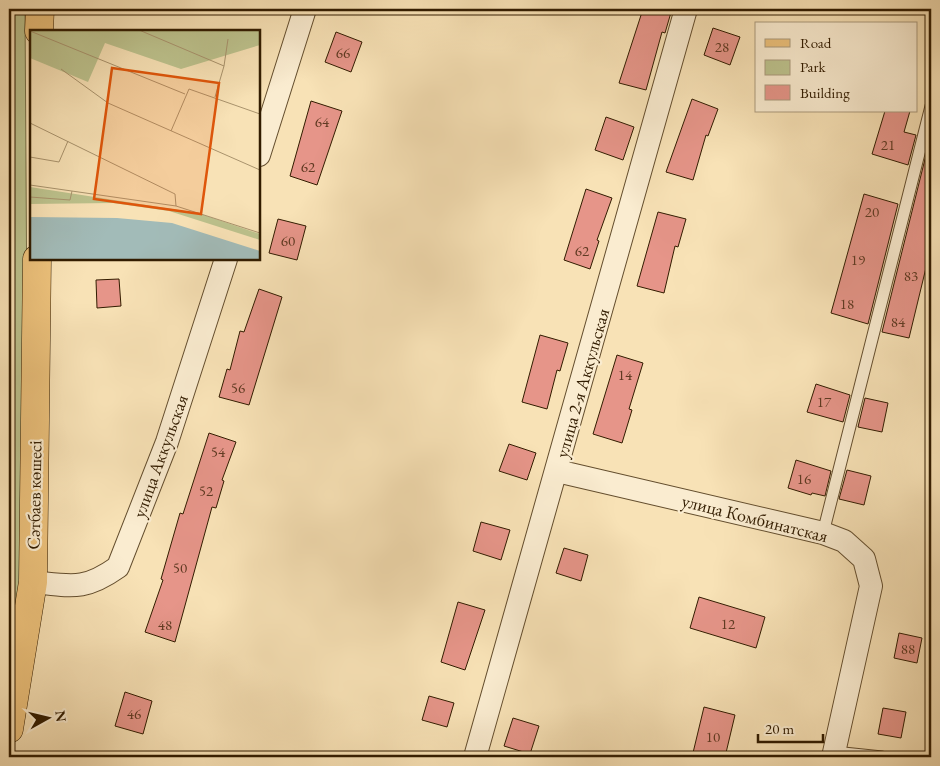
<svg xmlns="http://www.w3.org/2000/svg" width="940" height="766" font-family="'EB Garamond',serif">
  <rect width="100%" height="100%" fill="#f8e2b6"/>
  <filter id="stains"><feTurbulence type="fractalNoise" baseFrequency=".004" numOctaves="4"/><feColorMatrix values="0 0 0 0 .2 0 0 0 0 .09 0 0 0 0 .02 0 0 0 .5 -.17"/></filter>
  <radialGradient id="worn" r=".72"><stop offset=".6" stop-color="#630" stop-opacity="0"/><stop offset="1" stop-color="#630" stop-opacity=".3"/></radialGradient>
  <!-- green -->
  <path fill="#bdc38e" stroke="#787047" d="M 9,9 L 25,9 L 28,493 L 9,734 Z"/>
  <!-- building -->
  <g fill="#e69589" stroke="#321c00">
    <path d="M 643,9 L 672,9 L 665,33 L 662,32 L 646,90 L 619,83 Z"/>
    <path d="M 713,28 L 740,37 L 730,65 L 704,55 Z"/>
    <path d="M 336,32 L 362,42 L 351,72 L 325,62 Z"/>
    <path d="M 692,99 L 718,109 L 708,136 L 706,135 L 693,180 L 666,172 Z"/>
    <path d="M 311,101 L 342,111 L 317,185 L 290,176 Z"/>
    <path d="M 885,111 L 910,111 L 904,132 L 916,135 L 908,165 L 872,154 Z"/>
    <path d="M 606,117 L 634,127 L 623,160 L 595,150 Z"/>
    <path d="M 930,139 L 931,247 L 909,338 L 882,332 Z"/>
    <path d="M 586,189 L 612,198 L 597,240 L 599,241 L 590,269 L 564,260 Z"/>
    <path d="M 864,194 L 898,204 L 868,324 L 831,313 Z"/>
    <path d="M 658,212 L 686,219 L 678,247 L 675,246 L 664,293 L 637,286 Z"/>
    <path d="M 278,219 L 306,226 L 297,260 L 269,253 Z"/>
    <path d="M 119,279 L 121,306 L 97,308 L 96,280 Z"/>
    <path d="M 259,289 L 282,297 L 249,405 L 219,397 L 227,369 L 230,370 L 240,331 L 244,332 Z"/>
    <path d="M 540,335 L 568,343 L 560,371 L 557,370 L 547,409 L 522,402 Z"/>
    <path d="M 617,355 L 643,363 L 629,409 L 632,410 L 622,443 L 593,434 Z"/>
    <path d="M 816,384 L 850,395 L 843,422 L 807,412 Z"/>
    <path d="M 865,398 L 888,403 L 882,432 L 858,427 Z"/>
    <path d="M 209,433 L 236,442 L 222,480 L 224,481 L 216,508 L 212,507 L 175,642 L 145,632 L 163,580 L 161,579 L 180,513 L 183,514 Z"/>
    <path d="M 509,444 L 536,453 L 527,480 L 499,471 Z"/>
    <path d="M 796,460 L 831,471 L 825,496 L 812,493 L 811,495 L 788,488 Z"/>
    <path d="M 847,470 L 871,476 L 864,505 L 839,499 Z"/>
    <path d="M 481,522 L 510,530 L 501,560 L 473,551 Z"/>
    <path d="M 564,548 L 588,555 L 581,581 L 556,573 Z"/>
    <path d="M 699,597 L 765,617 L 756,648 L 690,628 Z"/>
    <path d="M 458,602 L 485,610 L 465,670 L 441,662 Z"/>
    <path d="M 899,633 L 922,638 L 917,663 L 894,658 Z"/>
    <path d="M 125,692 L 152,701 L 143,734 L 115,726 Z"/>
    <path d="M 429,696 L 454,703 L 447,727 L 422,720 Z"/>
    <path d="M 704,707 L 735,715 L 725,757 L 692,757 Z"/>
    <path d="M 883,708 L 906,712 L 901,738 L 878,734 Z"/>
    <path d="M 513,718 L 539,726 L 530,754 L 504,746 Z"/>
  </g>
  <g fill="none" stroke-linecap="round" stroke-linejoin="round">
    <defs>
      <g id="lane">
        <path d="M 823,533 L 931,106"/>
        <path d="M 834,752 L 882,757"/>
      </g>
      <g id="street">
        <path d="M 259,155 L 305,9"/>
        <path d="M 557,471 L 823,533 L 844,541 L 864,559 L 871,586 L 833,757"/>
        <path d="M 33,582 C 72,586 84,591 118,567 L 167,442 L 226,259"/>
        <path d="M 475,757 L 686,9"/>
      </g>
      <g id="primary">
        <path d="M 39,31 L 40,9"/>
        <path d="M 9,729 L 33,582 L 37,259"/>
      </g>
    </defs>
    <!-- lane casing -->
    <use href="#lane" stroke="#644e2e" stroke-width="13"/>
    <!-- street casing -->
    <use href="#street" stroke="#644e2e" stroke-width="24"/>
    <!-- primary casing -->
    <use href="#primary" stroke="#321c00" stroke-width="29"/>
    <!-- lane -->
    <use href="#lane" stroke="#faecd0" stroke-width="11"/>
    <!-- street -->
    <use href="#street" stroke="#faecd0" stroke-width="22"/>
    <!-- primary -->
    <use href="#primary" stroke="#ecc17b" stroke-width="28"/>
  </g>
  <g text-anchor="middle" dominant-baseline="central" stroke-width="4.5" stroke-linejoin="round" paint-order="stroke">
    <!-- number labels -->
    <g font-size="15" fill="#5f3a22">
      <text x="722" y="46">28</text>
      <text x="343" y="52">66</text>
      <text x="322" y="121">64</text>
      <text x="888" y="144">21</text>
      <text x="308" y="166">62</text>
      <text x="872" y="211">20</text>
      <text x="288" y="240">60</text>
      <text x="582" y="250">62</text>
      <text x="858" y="259">19</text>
      <text x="911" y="275">83</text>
      <text x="847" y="303">18</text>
      <text x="898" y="321">84</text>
      <text x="625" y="374">14</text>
      <text x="238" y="387">56</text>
      <text x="824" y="401">17</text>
      <text x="218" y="451">54</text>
      <text x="804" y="478">16</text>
      <text x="206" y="490">52</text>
      <text x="180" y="567">50</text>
      <text x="728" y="623">12</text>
      <text x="165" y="624">48</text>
      <text x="908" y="648">88</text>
      <text x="134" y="713">46</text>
      <text x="713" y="736">10</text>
    </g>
    <!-- street labels -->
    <g font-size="18" fill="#321c00" stroke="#faecd0">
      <text transform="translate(582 383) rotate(-74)">улица 2-я Аккульская</text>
      <text transform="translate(160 456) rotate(-70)">улица Аккульская</text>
      <text transform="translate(34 495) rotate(-89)">Сәтбаев көшесі</text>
      <text transform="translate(755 518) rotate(14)">улица Комбинатская</text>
    </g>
  </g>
  <!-- overview -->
  <g transform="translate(30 30)">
    <rect width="230" height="230" fill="#f8e2b6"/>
    <path d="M 0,0 L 230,0 L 230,15 L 151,39 L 75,13 L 58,52 L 0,28 ZM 0,157 L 168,183 L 230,204 L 230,210 L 139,181 L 83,173 L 0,174 Z" fill="#bdc38e"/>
    <path d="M 0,187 L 87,188 L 142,193 L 230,221 L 230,230 L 0,230 Z" fill="#a2bbb8"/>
    <path fill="none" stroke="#a9936d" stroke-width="1" d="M 109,0 L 194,36 L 185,67M 0,1 L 155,64M 194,36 L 198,9M 31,39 L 78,73 L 230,140M 0,93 L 145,164 L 146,176M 141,101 L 159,59 L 230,84M 0,127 L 29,132 L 38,111M 0,155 L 146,176 L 230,203M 0,167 L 40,170 L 42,161"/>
    <path fill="#df560b" fill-opacity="0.15" stroke="#df560b" stroke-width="2.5" d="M 82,38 L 189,53 L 171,184 L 64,169 Z"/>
    <rect width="230" height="230" fill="none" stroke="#321c00" stroke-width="2.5"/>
  </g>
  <!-- margin -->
  <rect width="940" height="766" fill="none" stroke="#f8e2b6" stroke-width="30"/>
  <rect x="10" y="10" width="920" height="746" fill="none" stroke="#321c00" stroke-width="2.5"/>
  <rect x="15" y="15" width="910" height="736" fill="none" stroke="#321c00"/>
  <!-- legend -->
  <rect x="755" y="22" width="162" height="90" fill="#faecd0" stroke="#aa997d"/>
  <rect x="765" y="39" width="25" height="8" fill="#ecc17b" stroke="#aa997d"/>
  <text x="800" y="48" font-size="15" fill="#321c00">Road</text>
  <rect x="765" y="60" width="25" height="15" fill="#bdc38e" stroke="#aa997d"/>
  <text x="800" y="72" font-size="15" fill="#321c00">Park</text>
  <rect x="765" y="85" width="25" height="15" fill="#e69589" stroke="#aa997d"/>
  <text x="800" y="98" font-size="15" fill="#321c00">Building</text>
  <!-- north arrow -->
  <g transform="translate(48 718) rotate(82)" stroke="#faecd0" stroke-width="4" paint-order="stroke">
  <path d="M0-4L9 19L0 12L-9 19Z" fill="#321c00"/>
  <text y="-8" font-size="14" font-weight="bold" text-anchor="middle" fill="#321c00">N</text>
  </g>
  <!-- scale -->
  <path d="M758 734v8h65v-8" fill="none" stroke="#321c00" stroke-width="2.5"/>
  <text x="765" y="734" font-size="15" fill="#321c00" stroke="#faecd0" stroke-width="4" paint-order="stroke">20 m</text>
  <rect width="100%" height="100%" filter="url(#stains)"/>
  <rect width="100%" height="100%" fill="url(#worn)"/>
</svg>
